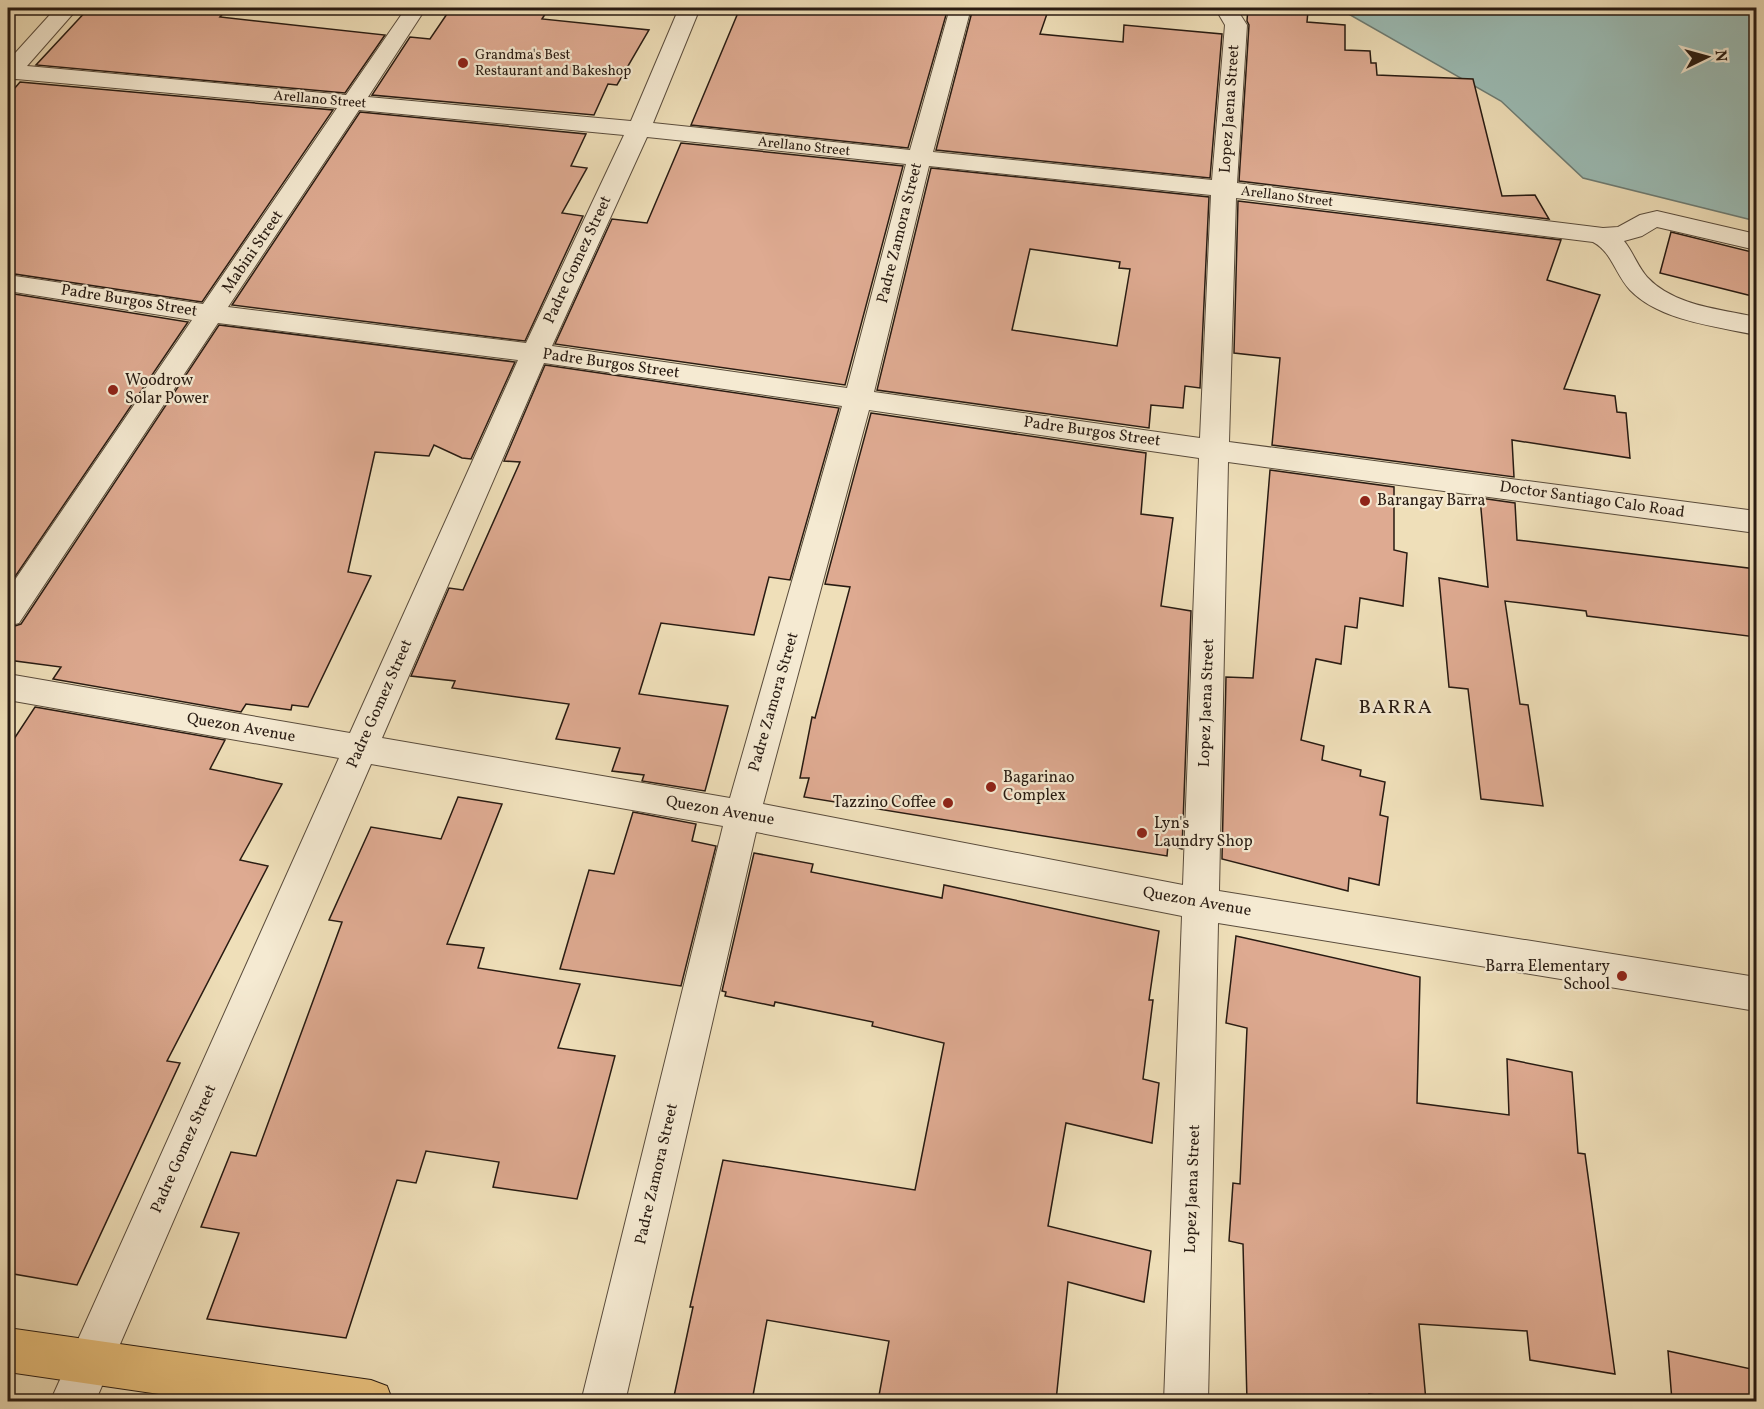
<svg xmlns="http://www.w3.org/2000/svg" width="1764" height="1409" font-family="Vollkorn,serif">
  <rect width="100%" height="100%" fill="#efdfb9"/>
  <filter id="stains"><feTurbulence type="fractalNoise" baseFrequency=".00333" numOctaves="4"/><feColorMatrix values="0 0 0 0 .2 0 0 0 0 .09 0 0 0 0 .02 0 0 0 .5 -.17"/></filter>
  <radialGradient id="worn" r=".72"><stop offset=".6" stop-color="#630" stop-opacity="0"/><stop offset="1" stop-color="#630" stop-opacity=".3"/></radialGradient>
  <!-- water -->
  <path fill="#9bbcb5" stroke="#6d7c74" stroke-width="1.5" d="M 1338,8 L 1756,8 L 1756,221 L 1583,178 L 1501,101 Z"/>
  <!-- building -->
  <g fill="#deaa91" stroke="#281b12" stroke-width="1.5" fill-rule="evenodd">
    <path d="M 89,8 L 228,8 L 220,17 L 385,35 L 345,93 L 36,65 Z"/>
    <path d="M 451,8 L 549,8 L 542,19 L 649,30 L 617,85 L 608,84 L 594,115 L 372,95 L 410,37 L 430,39 Z"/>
    <path d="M 740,8 L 948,8 L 908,148 L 691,125 Z"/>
    <path d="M 973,8 L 1049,8 L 1040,34 L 1123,42 L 1124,25 L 1222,34 L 1210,178 L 936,150 Z"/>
    <path d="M 1248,8 L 1308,11 L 1307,22 L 1345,25 L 1345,50 L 1370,51 L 1371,63 L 1376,63 L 1377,75 L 1473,79 L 1502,196 L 1535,195 L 1549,219 L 1239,181 L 1249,25 L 1247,21 Z"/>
    <path d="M 20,82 L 333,110 L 202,302 L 8,273 L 8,96 Z"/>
    <path d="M 360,112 L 586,134 L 571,166 L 587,168 L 562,213 L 583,216 L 525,341 L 232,305 Z"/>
    <path d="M 681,143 L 903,166 L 845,385 L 555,344 L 612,219 L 647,223 Z"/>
    <path d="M 931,168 L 1209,197 L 1200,388 L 1185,386 L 1183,408 L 1151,405 L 1149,428 L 877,390 ZM 1030,249 L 1120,262 L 1119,268 L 1130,269 L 1117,346 L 1012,330 Z"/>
    <path d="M 1238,201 L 1561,240 L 1547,280 L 1600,295 L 1564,389 L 1615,396 L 1617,412 L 1626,413 L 1630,458 L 1512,440 L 1514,477 L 1272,445 L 1280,358 L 1234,353 Z"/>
    <path d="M 1671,232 L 1756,253 L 1756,297 L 1660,273 Z"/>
    <path d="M 8,293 L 188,322 L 8,587 Z"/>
    <path d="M 219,325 L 515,362 L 471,459 L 462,458 L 434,445 L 429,456 L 375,452 L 348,572 L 371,576 L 308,707 L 292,705 L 291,710 L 246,704 L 241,712 L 53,679 L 61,667 L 8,660 L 8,628 L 21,624 Z"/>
    <path d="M 545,365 L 839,408 L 790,580 L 769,577 L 754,635 L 661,623 L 639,694 L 728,706 L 705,791 L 642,781 L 644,775 L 612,771 L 620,748 L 556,739 L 569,704 L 452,688 L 455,681 L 411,676 L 449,588 L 463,590 L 520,462 L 504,461 Z"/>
    <path d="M 871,413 L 1146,453 L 1141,514 L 1173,518 L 1161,606 L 1191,611 L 1182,849 L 1168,845 L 1167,856 L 804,797 L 809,778 L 800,778 L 812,717 L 815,718 L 850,587 L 825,584 Z"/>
    <path d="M 1270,470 L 1394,487 L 1394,550 L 1407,553 L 1403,606 L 1360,598 L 1357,628 L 1345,626 L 1341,664 L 1316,659 L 1301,740 L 1324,746 L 1322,760 L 1361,770 L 1360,776 L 1385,782 L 1380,815 L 1388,817 L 1379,885 L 1349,878 L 1348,891 L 1222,859 L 1226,677 L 1253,678 Z"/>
    <path d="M 1480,498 L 1515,503 L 1517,540 L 1756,569 L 1756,637 L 1587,616 L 1586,611 L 1505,601 L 1520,704 L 1528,705 L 1543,806 L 1481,799 L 1468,689 L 1449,687 L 1439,578 L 1488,587 Z"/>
    <path d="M 35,707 L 225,740 L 210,769 L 282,784 L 240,860 L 268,866 L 167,1061 L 180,1063 L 77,1285 L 8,1273 L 8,748 Z"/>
    <path d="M 458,797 L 502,804 L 447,944 L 484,948 L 478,968 L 580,984 L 558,1048 L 615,1056 L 577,1199 L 493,1187 L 499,1162 L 426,1151 L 416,1183 L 397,1180 L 346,1338 L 207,1319 L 239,1233 L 201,1227 L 231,1152 L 256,1156 L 342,922 L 329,920 L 371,827 L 441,839 Z"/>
    <path d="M 633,812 L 696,824 L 692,841 L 716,846 L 681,986 L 560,969 L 589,870 L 614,874 Z"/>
    <path d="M 754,853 L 813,864 L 811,872 L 942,898 L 944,885 L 1159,931 L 1149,1000 L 1153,1000 L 1143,1079 L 1159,1083 L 1152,1143 L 1066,1123 L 1048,1226 L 1151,1251 L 1144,1302 L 1068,1282 L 1056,1401 L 878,1401 L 889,1341 L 767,1320 L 752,1401 L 673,1401 L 693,1307 L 690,1307 L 723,1160 L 915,1190 L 944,1043 L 872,1026 L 873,1022 L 775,1002 L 774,1006 L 725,996 L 726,992 L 722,991 Z"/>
    <path d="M 1236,936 L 1420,977 L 1417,1103 L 1509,1115 L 1507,1059 L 1572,1072 L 1578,1153 L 1585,1154 L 1615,1374 L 1530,1360 L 1527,1331 L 1419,1324 L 1426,1401 L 1369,1394 L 1369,1401 L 1247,1401 L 1243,1244 L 1229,1241 L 1233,1183 L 1240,1184 L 1247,1028 L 1226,1023 Z"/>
    <path d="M 1668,1351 L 1756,1370 L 1756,1401 L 1672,1401 Z"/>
  </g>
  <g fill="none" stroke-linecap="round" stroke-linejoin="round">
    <defs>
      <path id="minor" d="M 56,8 L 78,8 L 27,66 L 346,95 L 406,8 L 426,8 L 368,97 L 631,121 L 679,8 L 700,8 L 653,123 L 910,150 L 950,8 L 971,8 L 933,152 L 1212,180 L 1225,25 L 1215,8 L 1236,8 L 1247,25 L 1237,183 L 1603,228 L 1618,227 L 1640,215 L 1657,211 L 1756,234 L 1756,250 L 1657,227 L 1642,236 L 1624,241 C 1633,252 1638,267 1647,277 C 1674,306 1720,309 1756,317 L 1756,335 C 1715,326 1660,321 1630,290 C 1615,274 1612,252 1593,242 L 1236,198 L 1229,442 L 1756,511 L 1756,533 L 1228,462 L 1219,891 L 1756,977 L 1756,1011 L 1218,923 L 1208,1402 L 1164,1402 L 1182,916 L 756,832 L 625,1402 L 581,1402 L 723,826 L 371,764 L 95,1402 L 50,1402 L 339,758 L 8,700 L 8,674 L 350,733 L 518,360 L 218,323 L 19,623 L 8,626 L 8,590 L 192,320 L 8,291 L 8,275 L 203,304 L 337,108 L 16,79 L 8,81 L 8,61 ZM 359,110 L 624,135 L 526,343 L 228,307 ZM 647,137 L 906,164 L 847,388 L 552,346 ZM 929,166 L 1211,195 L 1200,438 L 874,392 ZM 544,363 L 842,406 L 730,798 L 382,738 ZM 869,410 L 1199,458 L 1183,885 L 763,804 Z"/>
      <path id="major" d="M 8,1328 L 371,1380 L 387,1386 L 393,1402 L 214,1402 L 8,1372 Z"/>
    </defs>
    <!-- minor casing -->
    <use href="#minor" stroke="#5a4c3c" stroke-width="2"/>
    <!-- major casing -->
    <use href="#major" stroke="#281b12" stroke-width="2"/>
    <!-- minor -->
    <use href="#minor" fill="#f5ead2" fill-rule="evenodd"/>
    <!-- major -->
    <use href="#major" fill="#e8c07c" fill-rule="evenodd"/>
  </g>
  <!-- markers -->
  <g fill="#8f2418" stroke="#f5ead2" stroke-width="2">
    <circle cx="463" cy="63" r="6"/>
    <circle cx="113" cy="390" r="6"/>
    <circle cx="1365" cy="501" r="6"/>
    <circle cx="991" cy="787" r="6"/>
    <circle cx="948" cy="803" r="6"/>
    <circle cx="1142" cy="833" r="6"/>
    <circle cx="1622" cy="976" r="6"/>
  </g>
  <g text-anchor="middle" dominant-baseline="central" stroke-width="4.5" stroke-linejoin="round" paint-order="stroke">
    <!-- far-poi labels -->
    <g font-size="14" fill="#281b12" stroke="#f5ead2" text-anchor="start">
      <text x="475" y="55">Grandma's Best<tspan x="475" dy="16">Restaurant and Bakeshop</tspan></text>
    </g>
    <!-- far-street labels -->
    <g font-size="14" fill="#281b12" stroke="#f5ead2">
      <text transform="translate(320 100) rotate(5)">Arellano Street</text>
      <text transform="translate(804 147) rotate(6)">Arellano Street</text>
      <text transform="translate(1287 197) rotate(7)">Arellano Street</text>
    </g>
    <!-- street labels -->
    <g font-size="16" fill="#281b12" stroke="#f5ead2">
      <text transform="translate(1230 109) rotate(-86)">Lopez Jaena Street</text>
      <text transform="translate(900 233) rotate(-76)">Padre Zamora Street</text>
      <text transform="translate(253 252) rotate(-56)">Mabini Street</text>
      <text transform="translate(578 260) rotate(-65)">Padre Gomez Street</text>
      <text transform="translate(129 301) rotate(9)">Padre Burgos Street</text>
      <text transform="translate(611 364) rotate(8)">Padre Burgos Street</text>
      <text transform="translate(1092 432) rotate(8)">Padre Burgos Street</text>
      <text transform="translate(1592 500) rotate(8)">Doctor Santiago Calo Road</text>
      <text transform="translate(774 702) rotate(-74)">Padre Zamora Street</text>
      <text transform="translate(1207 703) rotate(-88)">Lopez Jaena Street</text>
      <text transform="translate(380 704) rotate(-66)">Padre Gomez Street</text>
      <text transform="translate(241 728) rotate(10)">Quezon Avenue</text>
      <text transform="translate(720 811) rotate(10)">Quezon Avenue</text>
      <text transform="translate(1197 902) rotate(10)">Quezon Avenue</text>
      <text transform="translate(184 1149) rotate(-66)">Padre Gomez Street</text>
      <text transform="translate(657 1174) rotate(-77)">Padre Zamora Street</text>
      <text transform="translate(1193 1189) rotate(-88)">Lopez Jaena Street</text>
    </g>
    <!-- poi labels -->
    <g font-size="16" fill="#281b12" stroke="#f5ead2" text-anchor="start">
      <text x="125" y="381">Woodrow<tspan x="125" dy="18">Solar Power</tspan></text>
      <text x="1377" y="501">Barangay Barra</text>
      <text x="1003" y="778">Bagarinao<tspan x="1003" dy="18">Complex</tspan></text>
      <text x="936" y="803" text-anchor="end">Tazzino Coffee</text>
      <text x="1154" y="824">Lyn's<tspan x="1154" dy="18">Laundry Shop</tspan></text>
      <text x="1610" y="967" text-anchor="end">Barra Elementary<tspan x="1610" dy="18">School</tspan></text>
    </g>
    <!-- quarter labels -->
    <g font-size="20" letter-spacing="1.5" fill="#281b12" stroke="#f5ead2">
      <text x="1396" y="708">BARRA</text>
    </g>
  </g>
  <!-- margin -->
  <rect width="1764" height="1409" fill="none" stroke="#efdfb9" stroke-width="30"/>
  <rect x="9" y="9" width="1746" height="1391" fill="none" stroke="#281b12" stroke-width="3"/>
  <rect x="15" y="15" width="1734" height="1379" fill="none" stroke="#281b12" stroke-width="1.5"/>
  <!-- north arrow -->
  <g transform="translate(1707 57) rotate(85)" stroke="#f5ead2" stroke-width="4.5" paint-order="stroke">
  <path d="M0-4.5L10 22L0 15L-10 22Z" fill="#281b12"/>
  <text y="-9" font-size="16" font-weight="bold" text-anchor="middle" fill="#281b12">N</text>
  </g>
  <rect width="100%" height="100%" filter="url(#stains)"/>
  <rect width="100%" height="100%" fill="url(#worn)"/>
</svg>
